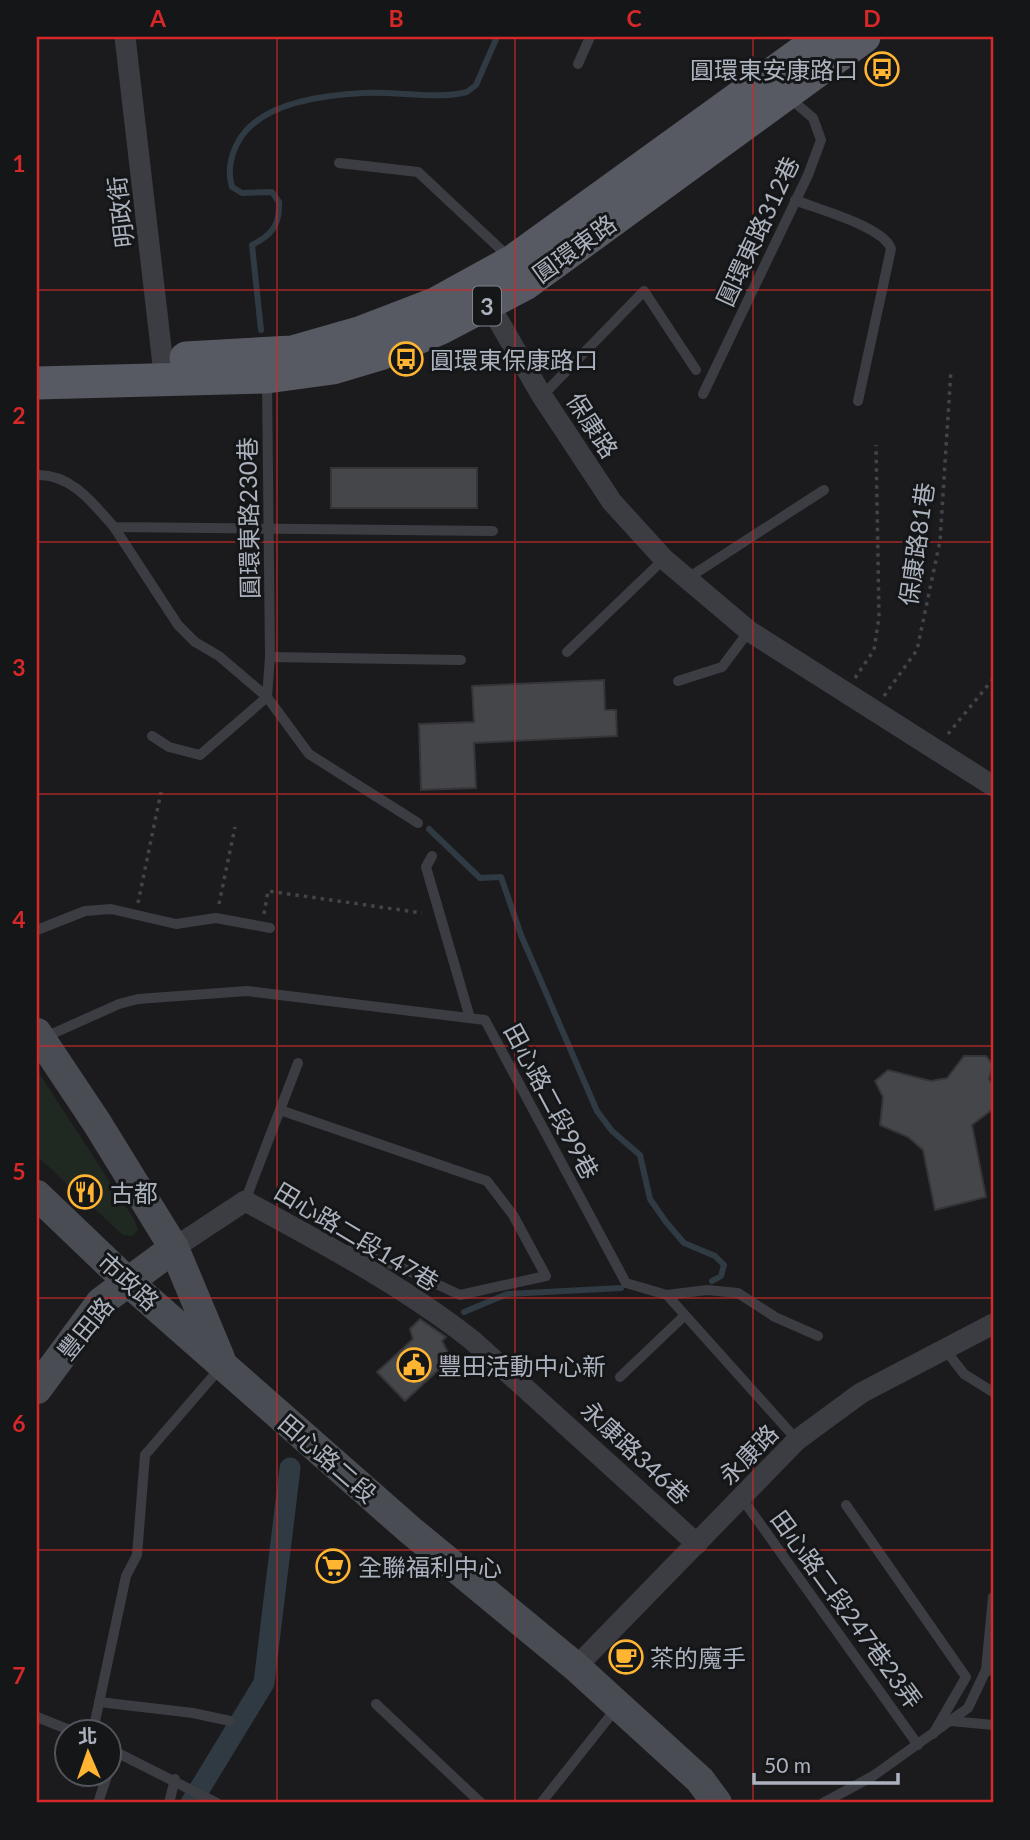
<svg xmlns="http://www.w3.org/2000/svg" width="1030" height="1840" font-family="Lato,'Noto Sans TC',sans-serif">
  <rect width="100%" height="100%" fill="#1b1b1d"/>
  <!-- green -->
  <path fill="#202921" d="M 37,1070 L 134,1219 L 138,1230 L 132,1236 L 123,1235 L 37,1156 Z"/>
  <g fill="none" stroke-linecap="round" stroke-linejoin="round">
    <!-- stream -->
    <g stroke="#2f3a43" stroke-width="6">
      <path d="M 261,330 L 252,245 C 272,235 280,225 279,202 L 272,192 L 242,193 L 232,187 C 228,174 230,159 236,146 C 255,103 322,95 364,93 C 398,91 434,100 467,92 L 476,85 L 497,37"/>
      <path d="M 429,829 L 480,878 L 501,877 L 521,935 L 597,1111 L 612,1131 L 640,1155 L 650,1199 L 666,1222 L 684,1243 L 715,1256 L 724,1265 L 721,1276 L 712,1281"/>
      <path d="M 464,1312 L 507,1294 L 621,1288"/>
    </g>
    <!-- canal -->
    <path stroke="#2f3a43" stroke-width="21" d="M 191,1803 L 264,1683 L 290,1468"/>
  </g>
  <!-- building -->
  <g fill="#45464a" stroke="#343439" stroke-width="2">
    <rect x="331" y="468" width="146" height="40"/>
    <path d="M 604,680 L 605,710 L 616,710 L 617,736 L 474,743 L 476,788 L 421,790 L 419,724 L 474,722 L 472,686 Z"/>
    <path d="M 964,1056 L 986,1056 L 993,1065 L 989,1079 L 993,1085 L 993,1109 L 972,1125 L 986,1197 L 935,1210 L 923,1150 L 908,1137 L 880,1125 L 883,1097 L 875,1081 L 888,1070 L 931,1081 L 947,1078 Z"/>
    <path d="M 420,1319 L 446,1337 L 442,1341 L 451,1358 L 405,1401 L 377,1372 L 413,1339 L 410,1329 Z"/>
  </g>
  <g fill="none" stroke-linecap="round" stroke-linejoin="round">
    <!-- path -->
    <g stroke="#41444a" stroke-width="3.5" stroke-dasharray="3.5 5" stroke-linecap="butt">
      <path d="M 855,678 L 874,650 L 879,617 L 876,445"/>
      <path d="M 884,696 L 917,650 L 940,541 L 951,370"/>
      <path d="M 948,734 L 993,679"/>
      <path d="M 138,903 L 161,792"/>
      <path d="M 219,904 L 235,827"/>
      <path d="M 264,914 L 268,891 L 422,913"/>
    </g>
    <!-- lane -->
    <g stroke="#3b3d43" stroke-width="10">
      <path d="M 578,64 L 590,37"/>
      <path d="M 339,163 L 418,172 L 510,258"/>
      <path d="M 795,200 C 817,209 885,227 891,249 L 858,401"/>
      <path d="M 703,394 L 808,175 L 821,140 L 813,118 L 787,96"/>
      <path d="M 542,396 L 644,291 L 696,370"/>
      <path d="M 37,475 C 71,474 92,502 114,527 L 493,531"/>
      <path d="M 114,527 L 178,625 L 195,642 L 219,656 L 267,697 L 309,754 L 418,823"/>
      <path d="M 688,578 L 824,490"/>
      <path d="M 567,652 L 664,559"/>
      <path d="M 270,657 L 461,660"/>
      <path d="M 678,681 L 722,667 L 749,631"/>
      <path d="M 267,697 L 270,657 L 267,381"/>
      <path d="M 152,736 L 169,747 L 200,755 L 267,697"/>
      <path d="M 432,856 L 426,867 L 470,1018"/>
      <path d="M 37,930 L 85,911 L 111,909 L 176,924 L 216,918 L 270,928"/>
      <path d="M 43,1038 L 119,1004 L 138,999 L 247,991 L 485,1020 L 626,1283 L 667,1295 L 797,1440"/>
      <path d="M 280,1110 L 487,1181 L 513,1215 L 546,1276 L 460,1295 L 402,1268 L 350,1250"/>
      <path d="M 245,1201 L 298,1063"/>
      <path d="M 667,1295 L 707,1290 L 738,1293 L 775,1317 L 818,1336"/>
      <path d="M 944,1348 L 964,1374 L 993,1392"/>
      <path d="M 620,1377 L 684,1316"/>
      <path d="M 741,1497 L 918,1745"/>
      <path d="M 846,1505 L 966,1677 L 933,1734"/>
      <path d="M 986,1670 L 993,1597"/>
      <path d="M 99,1702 L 193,1713 L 230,1721"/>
      <path d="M 376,1704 L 481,1803"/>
      <path d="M 37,1717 L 72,1731"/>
      <path d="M 951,1721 L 993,1725"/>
      <path d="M 93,1731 L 126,1576 L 137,1555 L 145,1455 L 221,1367"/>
      <path d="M 108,1748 L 217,1803"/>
      <path d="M 108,1772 L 115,1751"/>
      <path d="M 98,1803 L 108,1773"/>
      <path d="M 169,1803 L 175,1779"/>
      <path d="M 541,1803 L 618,1706"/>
      <path d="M 823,1803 L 873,1776 L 968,1708 L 986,1670 L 993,1671"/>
    </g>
    <!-- street -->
    <g stroke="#3b3d43" stroke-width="21">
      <path d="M 125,37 L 165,382"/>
      <path d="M 483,294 L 542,396 L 612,502 L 664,559 L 749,631 L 993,786"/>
      <path d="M 174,1248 L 245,1201 C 323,1243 403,1286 472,1340 L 697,1544"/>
      <path d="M 576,1667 L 797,1440 L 861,1393 L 993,1324"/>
    </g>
    <!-- secondary -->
    <g stroke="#494c53" stroke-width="30">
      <path d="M 37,1033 L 97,1123 L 174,1248 L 220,1358"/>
      <path d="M 37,1195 L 127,1281 L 410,1530 L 576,1667 L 700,1780 L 717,1803"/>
      <path d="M 37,1389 L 101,1302 L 174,1248"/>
    </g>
    <!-- primary -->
    <g stroke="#575a62" stroke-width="33">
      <path d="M 186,358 L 292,352 L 362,332 L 435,304 L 513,261 L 823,37"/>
      <path d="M 37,383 L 267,377 L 333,368 L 380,354 L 443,327 L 525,284 L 864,37"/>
    </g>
  </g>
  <!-- grid -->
  <path fill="none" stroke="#d62828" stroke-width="2" stroke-opacity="0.55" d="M 277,37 L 277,1803M 515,37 L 515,1803M 753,37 L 753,1803M 37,290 L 993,290M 37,542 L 993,542M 37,794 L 993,794M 37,1046 L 993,1046M 37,1298 L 993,1298M 37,1550 L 993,1550"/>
  <!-- icons -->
  <defs>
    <symbol id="bus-ring" viewBox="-11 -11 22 22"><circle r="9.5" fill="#151618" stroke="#ffb531" stroke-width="1.5"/><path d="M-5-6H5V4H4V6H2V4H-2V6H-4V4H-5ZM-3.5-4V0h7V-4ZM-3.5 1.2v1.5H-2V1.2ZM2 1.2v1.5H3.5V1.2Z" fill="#ffb531"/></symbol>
    <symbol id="restaurant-ring" viewBox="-11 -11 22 22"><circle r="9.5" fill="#151618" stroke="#ffb531" stroke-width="1.5"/><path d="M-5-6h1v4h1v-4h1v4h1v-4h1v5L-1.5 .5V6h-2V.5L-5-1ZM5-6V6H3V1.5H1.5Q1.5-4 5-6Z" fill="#ffb531"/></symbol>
    <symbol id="civic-ring" viewBox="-11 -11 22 22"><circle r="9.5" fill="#151618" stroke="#ffb531" stroke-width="1.5"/><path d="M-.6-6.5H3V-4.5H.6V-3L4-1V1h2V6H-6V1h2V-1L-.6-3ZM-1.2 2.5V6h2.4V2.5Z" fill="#ffb531"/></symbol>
    <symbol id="supermarket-ring" viewBox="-11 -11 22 22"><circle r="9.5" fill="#151618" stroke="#ffb531" stroke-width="1.5"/><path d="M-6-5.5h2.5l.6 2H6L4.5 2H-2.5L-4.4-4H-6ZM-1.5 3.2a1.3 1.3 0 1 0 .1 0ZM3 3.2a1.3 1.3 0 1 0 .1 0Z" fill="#ffb531"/></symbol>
    <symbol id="cafe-ring" viewBox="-11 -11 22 22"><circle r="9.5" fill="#151618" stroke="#ffb531" stroke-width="1.5"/><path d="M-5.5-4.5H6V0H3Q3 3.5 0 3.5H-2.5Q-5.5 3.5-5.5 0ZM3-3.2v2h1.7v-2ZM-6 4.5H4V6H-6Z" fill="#ffb531"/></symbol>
  </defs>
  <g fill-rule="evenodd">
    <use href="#bus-ring" x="863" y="50" width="38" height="38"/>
    <use href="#bus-ring" x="387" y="340" width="38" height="38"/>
    <use href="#restaurant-ring" x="66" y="1173" width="38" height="38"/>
    <use href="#civic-ring" x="395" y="1346" width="38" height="38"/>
    <use href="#supermarket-ring" x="314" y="1547" width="38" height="38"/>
    <use href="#cafe-ring" x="607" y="1638" width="38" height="38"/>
  </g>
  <g text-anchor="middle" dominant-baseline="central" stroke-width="6" stroke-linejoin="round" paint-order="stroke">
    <!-- shield labels -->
    <rect fill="#151618" stroke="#7f838c" stroke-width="2" x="473" y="286.5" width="28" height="39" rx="5"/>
    <g font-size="23" font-weight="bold" fill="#acb2be">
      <text x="487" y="306">3</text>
    </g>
    <!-- poi labels -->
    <g font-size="24" fill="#acb2be" stroke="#151618" text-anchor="start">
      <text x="858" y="69" text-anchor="end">圓環東安康路口</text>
      <text x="430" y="359">圓環東保康路口</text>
      <text x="110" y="1192">古都</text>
      <text x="438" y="1365">豐田活動中心新</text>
      <text x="358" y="1566">全聯福利中心</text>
      <text x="650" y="1657">茶的魔手</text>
    </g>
    <!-- street labels -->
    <g font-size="24" fill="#acb2be" stroke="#151618">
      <text transform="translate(120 212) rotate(-97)">明政街</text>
      <text transform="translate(757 231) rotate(-65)">圓環東路312巷</text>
      <text transform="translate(574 248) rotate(-36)">圓環東路</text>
      <text transform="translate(593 425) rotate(57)">保康路</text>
      <text transform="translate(248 518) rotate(-91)">圓環東路230巷</text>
      <text transform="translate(916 544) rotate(-82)">保康路81巷</text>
      <text transform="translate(552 1101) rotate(62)">田心路二段99巷</text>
      <text transform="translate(357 1236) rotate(31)">田心路二段147巷</text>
      <text transform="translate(129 1281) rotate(42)">市政路</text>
      <text transform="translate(85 1328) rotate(-51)">豐田路</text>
      <text transform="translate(636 1452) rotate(43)">永康路346巷</text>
      <text transform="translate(748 1454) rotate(-46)">永康路</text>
      <text transform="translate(328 1458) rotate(41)">田心路二段</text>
      <text transform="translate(847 1609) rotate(54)">田心路二段247巷23弄</text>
    </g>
  </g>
  <!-- border -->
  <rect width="1030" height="1840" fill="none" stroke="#151618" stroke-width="77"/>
  <!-- north arrow -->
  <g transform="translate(88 1753) rotate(358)"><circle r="33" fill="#151618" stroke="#51545a" stroke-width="2"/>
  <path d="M0-5L12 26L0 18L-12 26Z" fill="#ffb531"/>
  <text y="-10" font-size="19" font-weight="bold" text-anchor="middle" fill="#acb2be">北</text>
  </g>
  <!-- scale -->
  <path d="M754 1773v10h144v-10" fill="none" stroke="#acb2be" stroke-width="3.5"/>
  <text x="764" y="1773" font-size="21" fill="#acb2be" stroke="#151618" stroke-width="5" paint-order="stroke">50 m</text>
  <rect x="38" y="38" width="954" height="1763" fill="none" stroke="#d62828" stroke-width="2.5"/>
  <g font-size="23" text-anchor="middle" font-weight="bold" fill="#d62828">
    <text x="158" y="27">A</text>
    <text x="396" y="27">B</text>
    <text x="634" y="27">C</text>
    <text x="872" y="27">D</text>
    <text x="19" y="172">1</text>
    <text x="19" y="424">2</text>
    <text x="19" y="676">3</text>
    <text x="19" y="928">4</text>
    <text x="19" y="1180">5</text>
    <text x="19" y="1432">6</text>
    <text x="19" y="1684">7</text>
  </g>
</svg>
